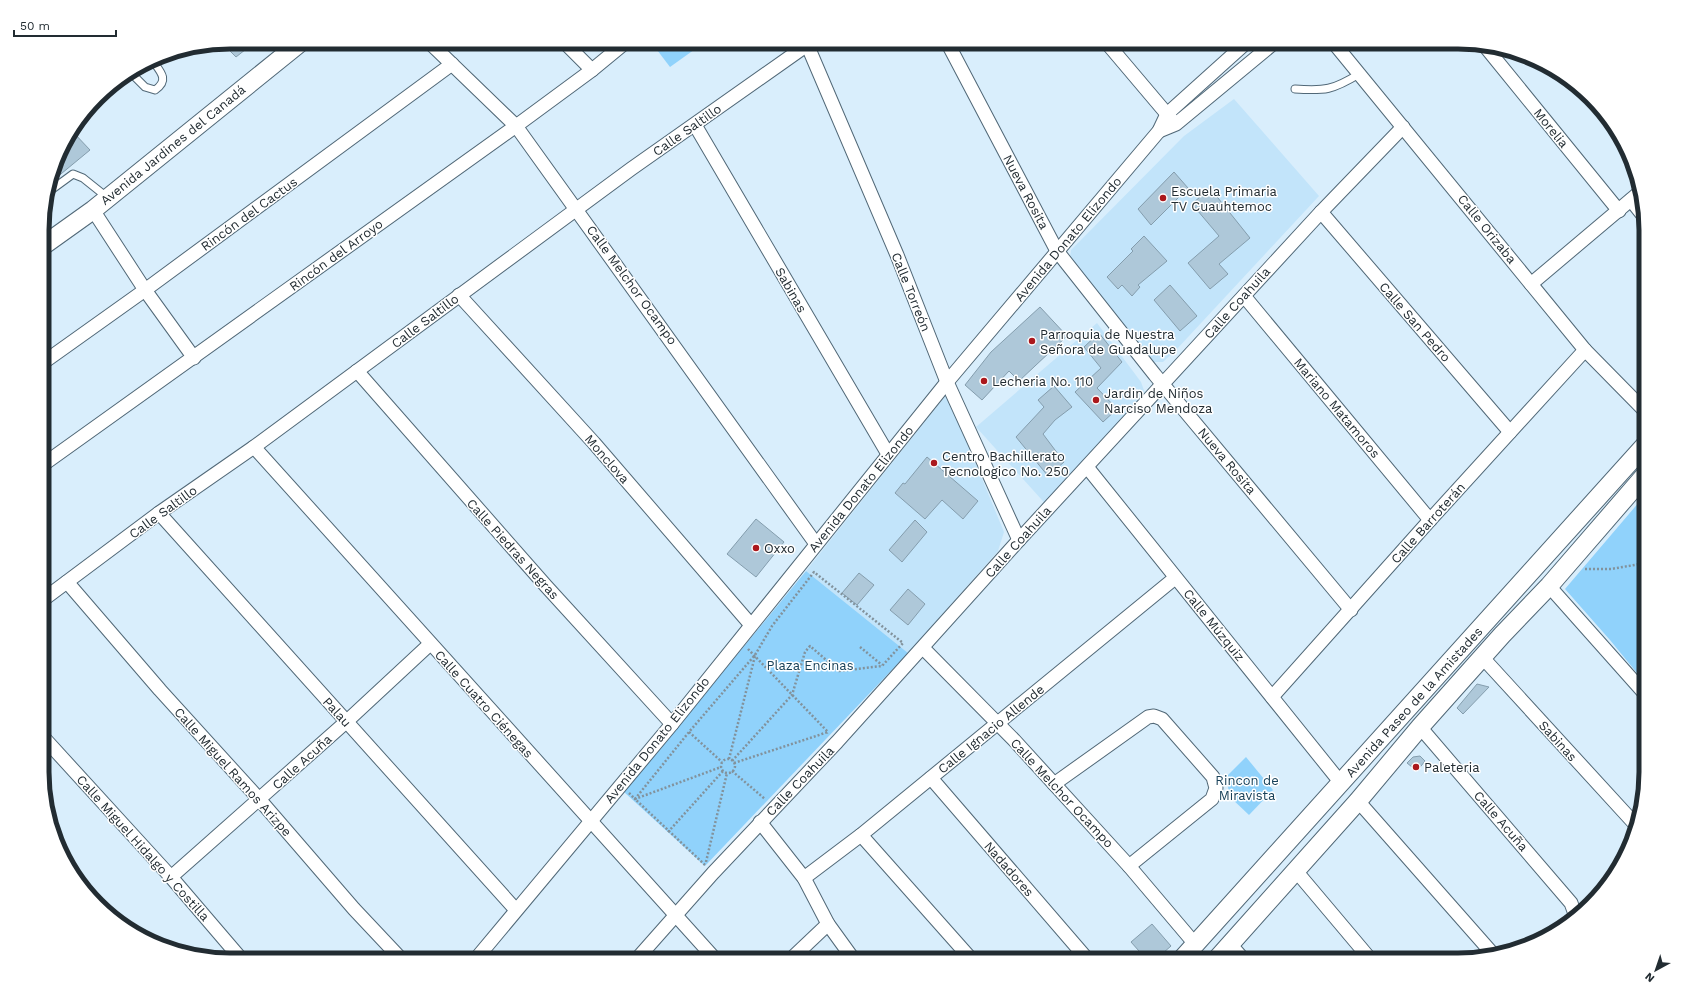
<svg xmlns="http://www.w3.org/2000/svg" width="1688" height="1002" font-family="'Work Sans',sans-serif">
  <rect width="100%" height="100%" fill="#d9eefc"/>
  <!-- built -->
  <g fill="#c2e4fa">
    <path d="M 1234,99 L 1319,196 L 1176,350 L 1163,362 L 1154,362 L 1070,258 L 1071,250 L 1184,136 Z"/>
    <path d="M 1097,323 L 1141,382 L 1147,399 L 1051,510 L 976,427 Z"/>
    <path d="M 947,394 L 1004,532 L 998,551 L 908,653 L 806,571 Z"/>
  </g>
  <!-- green -->
  <g fill="#90d2fb">
    <path d="M 651,42 L 705,42 L 670,67 Z"/>
    <path d="M 1646,494 L 1646,684 L 1610,640 L 1565,589 Z"/>
    <path d="M 806,571 L 908,653 L 705,866 L 624,792 Z"/>
    <path d="M 1246,757 L 1273,790 L 1249,815 L 1230,797 L 1226,777 Z"/>
  </g>
  <!-- building -->
  <g fill="#aec8d9" stroke="#849dad">
    <path d="M 230,42 L 255,42 L 236,57 L 222,43 Z"/>
    <path d="M 73,132 L 90,150 L 50,183 L 61,147 Z"/>
    <path d="M 1174,172 L 1188,188 L 1151,225 L 1138,209 Z"/>
    <path d="M 1210,188 L 1250,238 L 1219,264 L 1228,274 L 1210,289 L 1188,263 L 1219,236 L 1192,204 Z"/>
    <path d="M 1144,236 L 1167,261 L 1138,285 L 1140,287 L 1132,296 L 1122,285 L 1118,289 L 1107,277 L 1133,251 L 1131,249 Z"/>
    <path d="M 1170,285 L 1197,316 L 1180,331 L 1154,300 Z"/>
    <path d="M 1040,307 L 1067,336 L 1019,381 L 1009,371 L 982,400 L 965,385 L 991,352 Z"/>
    <path d="M 1099,333 L 1122,362 L 1097,388 L 1117,409 L 1103,422 L 1075,392 L 1101,368 L 1084,347 Z"/>
    <path d="M 1054,386 L 1072,407 L 1055,420 L 1043,434 L 1064,462 L 1048,476 L 1016,437 L 1044,407 L 1038,400 Z"/>
    <path d="M 927,457 L 978,501 L 963,519 L 942,500 L 925,519 L 895,493 L 903,483 L 905,484 Z"/>
    <path d="M 756,519 L 784,542 L 756,577 L 727,554 Z"/>
    <path d="M 915,520 L 927,532 L 902,562 L 889,550 Z"/>
    <path d="M 859,573 L 874,585 L 857,605 L 842,593 Z"/>
    <path d="M 908,589 L 925,604 L 908,625 L 890,610 Z"/>
    <path d="M 1477,684 L 1489,687 L 1463,714 L 1457,708 Z"/>
    <path d="M 1420,756 L 1425,761 L 1417,771 L 1407,763 L 1413,757 Z"/>
    <path d="M 1152,924 L 1171,946 L 1155,960 L 1147,960 L 1131,942 Z"/>
  </g>
  <g fill="none" stroke-linecap="round" stroke-linejoin="round">
    <defs>
      <g id="lane">
        <path d="M 131,73 L 145,87 L 155,90 C 170,80 160,71 152,60"/>
        <path d="M 1295,89 C 1325,91 1333,90 1359,74"/>
        <path d="M 47,193 L 73,174 L 83,178 L 108,198"/>
      </g>
      <g id="street">
        <path d="M 429,42 L 516,126 L 816,544"/>
        <path d="M 564,42 L 592,70"/>
        <path d="M 806,42 L 897,255 L 947,382 L 1019,540"/>
        <path d="M 947,42 L 1057,251 L 1155,375 L 1351,610"/>
        <path d="M 1106,42 L 1172,120"/>
        <path d="M 1333,42 L 1585,350 L 1646,412"/>
        <path d="M 1484,45 L 1619,211"/>
        <path d="M 695,125 L 888,454"/>
        <path d="M 1159,131 L 1176,124 L 1275,42"/>
        <path d="M 1631,200 L 1646,219"/>
        <path d="M 93,210 L 145,290 L 194,358"/>
        <path d="M 1321,212 L 1510,432"/>
        <path d="M 1531,284 L 1640,192"/>
        <path d="M 459,295 L 594,443 L 751,625"/>
        <path d="M 1244,296 L 1430,520"/>
        <path d="M 44,362 L 145,290 L 452,64"/>
        <path d="M 357,371 L 546,586 L 672,724"/>
        <path d="M 254,447 L 716,960"/>
        <path d="M 44,464 L 516,126 L 592,70 L 626,42"/>
        <path d="M 1087,467 L 1341,783"/>
        <path d="M 159,513 L 516,910"/>
        <path d="M 67,582 L 160,690 L 259,799 L 354,909 L 402,960"/>
        <path d="M 1549,586 L 1646,695"/>
        <path d="M 44,599 L 159,513 L 254,447 L 631,169 L 807,45"/>
        <path d="M 923,648 L 1014,740 L 1129,866 L 1195,944"/>
        <path d="M 1483,658 L 1634,823"/>
        <path d="M 1272,697 L 1430,520 L 1585,350"/>
        <path d="M 1420,727 L 1571,903 L 1575,914 L 1573,919"/>
        <path d="M 44,738 L 171,877 L 242,960"/>
        <path d="M 931,778 L 1088,960"/>
        <path d="M 1054,784 L 1148,717 L 1154,716 L 1162,719 L 1213,777 L 1216,788 L 1212,799 L 1129,866"/>
        <path d="M 1358,801 L 1492,953"/>
        <path d="M 760,822 L 804,878 L 828,924 L 854,960"/>
        <path d="M 861,835 L 972,960"/>
        <path d="M 1296,871 L 1371,960"/>
        <path d="M 171,877 L 346,722 L 430,644"/>
        <path d="M 804,878 L 861,835 L 1175,578"/>
        <path d="M 1230,944 L 1244,960"/>
        <path d="M 475,960 L 672,724 L 947,382 L 1159,131 L 1167,114 L 1247,42"/>
        <path d="M 636,960 L 713,873 L 837,742 L 1019,540 L 1321,212 L 1403,127"/>
        <path d="M 790,960 L 828,924"/>
      </g>
      <g id="secondary">
        <path d="M 44,245 L 93,210 L 301,42"/>
        <path d="M 1181,960 L 1646,444"/>
        <path d="M 1216,960 L 1358,801 L 1420,727 L 1502,635 L 1549,586 L 1646,474"/>
      </g>
    </defs>
    <!-- lane casing -->
    <use href="#lane" stroke="#516877" stroke-width="9"/>
    <!-- street casing -->
    <use href="#street" stroke="#516877" stroke-width="15"/>
    <!-- secondary casing -->
    <use href="#secondary" stroke="#516877" stroke-width="20"/>
    <!-- path -->
    <g stroke="#82929c" stroke-width="2.5" stroke-dasharray="2 2" stroke-linecap="butt">
      <path d="M 677,42 L 677,43"/>
      <path d="M 1585,569 L 1611,569 L 1646,563"/>
      <path d="M 860,647 L 882,665"/>
      <path d="M 748,649 L 828,732 L 827,733"/>
      <path d="M 689,732 L 722,762"/>
      <path d="M 729,759 L 755,656"/>
      <circle cx="728" cy="766" r="7"/>
      <path d="M 734,763 L 828,732"/>
      <path d="M 732,771 L 765,799"/>
      <path d="M 629,793 L 635,799 L 721,767"/>
      <path d="M 668,832 L 723,771"/>
      <path d="M 706,862 L 727,773"/>
      <path d="M 705,865 L 635,799 L 689,732 L 755,655 L 772,626 L 814,572 L 903,643 L 882,666 L 839,671 L 810,646 L 805,652 L 792,695 L 732,761"/>
    </g>
    <!-- lane -->
    <use href="#lane" stroke="#fff" stroke-width="7"/>
    <!-- street -->
    <use href="#street" stroke="#fff" stroke-width="13"/>
    <!-- secondary -->
    <use href="#secondary" stroke="#fff" stroke-width="18"/>
  </g>
  <!-- markers -->
  <g fill="#ab181c" stroke="#fff" stroke-width="1.5">
    <circle cx="1163" cy="198" r="4"/>
    <circle cx="1032" cy="341" r="4"/>
    <circle cx="984" cy="381" r="4"/>
    <circle cx="1096" cy="400" r="4"/>
    <circle cx="934" cy="463" r="4"/>
    <circle cx="756" cy="548" r="4"/>
    <circle cx="1416" cy="767" r="4"/>
  </g>
  <g text-anchor="middle" dominant-baseline="central" stroke-width="3" stroke-linejoin="round" paint-order="stroke">
    <!-- street labels -->
    <g font-size="13" fill="#222c32" stroke="#fff">
      <text transform="translate(1551 128) rotate(51)">Morelia</text>
      <text transform="translate(687 130) rotate(-35)">Calle Saltillo</text>
      <text transform="translate(173 145) rotate(-39)">Avenida Jardines del Canadá</text>
      <text transform="translate(1026 192) rotate(62)">Nueva Rosita</text>
      <text transform="translate(249 214) rotate(-36)">Rincón del Cactus</text>
      <text transform="translate(1487 229) rotate(51)">Calle Orizaba</text>
      <text transform="translate(1068 239) rotate(-50)">Avenida Donato Elizondo</text>
      <text transform="translate(336 255) rotate(-36)">Rincón del Arroyo</text>
      <text transform="translate(632 285) rotate(54)">Calle Melchor Ocampo</text>
      <text transform="translate(791 290) rotate(60)">Sabinas</text>
      <text transform="translate(911 292) rotate(68)">Calle Torreón</text>
      <text transform="translate(1237 303) rotate(-48)">Calle Coahuila</text>
      <text transform="translate(425 321) rotate(-37)">Calle Saltillo</text>
      <text transform="translate(1415 322) rotate(49)">Calle San Pedro</text>
      <text transform="translate(1337 408) rotate(50)">Mariano Matamoros</text>
      <text transform="translate(607 459) rotate(49)">Monclova</text>
      <text transform="translate(1227 461) rotate(50)">Nueva Rosita</text>
      <text transform="translate(861 489) rotate(-51)">Avenida Donato Elizondo</text>
      <text transform="translate(163 512) rotate(-36)">Calle Saltillo</text>
      <text transform="translate(1428 523) rotate(-48)">Calle Barroterán</text>
      <text transform="translate(1018 542) rotate(-48)">Calle Coahuila</text>
      <text transform="translate(513 549) rotate(48)">Calle Piedras Negras</text>
      <text transform="translate(1214 625) rotate(51)">Calle Múzquiz</text>
      <text transform="translate(1414 702) rotate(-48)">Avenida Paseo de la Amistades</text>
      <text transform="translate(484 704) rotate(48)">Calle Cuatro Ciénegas</text>
      <text transform="translate(337 712) rotate(48)">Palau</text>
      <text transform="translate(991 729) rotate(-39)">Calle Ignacio Allende</text>
      <text transform="translate(657 740) rotate(-51)">Avenida Donato Elizondo</text>
      <text transform="translate(1558 741) rotate(48)">Sabinas</text>
      <text transform="translate(302 762) rotate(-42)">Calle Acuña</text>
      <text transform="translate(233 772) rotate(48)">Calle Miguel Ramos Arizpe</text>
      <text transform="translate(800 781) rotate(-46)">Calle Coahuila</text>
      <text transform="translate(1062 793) rotate(47)">Calle Melchor Ocampo</text>
      <text transform="translate(1501 821) rotate(49)">Calle Acuña</text>
      <text transform="translate(143 848) rotate(48)">Calle Miguel Hidalgo y Costilla</text>
      <text transform="translate(1009 869) rotate(49)">Nadadores</text>
    </g>
    <!-- poi labels -->
    <g font-size="13" fill="#222c32" stroke="#fff" text-anchor="start">
      <text x="1171" y="191">Escuela Primaria<tspan x="1171" dy="15">TV Cuauhtemoc</tspan></text>
      <text x="1040" y="334">Parroquia de Nuestra<tspan x="1040" dy="15">Señora de Guadalupe</tspan></text>
      <text x="992" y="381">Lecheria No. 110</text>
      <text x="1104" y="393">Jardin de Niños<tspan x="1104" dy="15">Narciso Mendoza</tspan></text>
      <text x="942" y="456">Centro Bachillerato<tspan x="942" dy="15">Tecnologico No. 250</tspan></text>
      <text x="764" y="548">Oxxo</text>
      <text x="1424" y="767">Paleteria</text>
    </g>
    <!-- park labels -->
    <g font-size="13" fill="#184159" stroke="#fff">
      <text x="810" y="665">Plaza Encinas</text>
      <text x="1247" y="780">Rincon de<tspan x="1247" dy="15">Miravista</tspan></text>
    </g>
  </g>
  <!-- crop -->
  <path d="M0 0H1688V1002H0ZM230 49H1458A181 181 0 0 1 1639 230V772A181 181 0 0 1 1458 953H230A181 181 0 0 1 49 772V230A181 181 0 0 1 230 49Z" fill="#fff" fill-rule="evenodd"/>
  <path fill="none" stroke="#222c32" stroke-width="5" d="M230 49H1458A181 181 0 0 1 1639 230V772A181 181 0 0 1 1458 953H230A181 181 0 0 1 49 772V230A181 181 0 0 1 230 49Z"/>
  <!-- north arrow -->
  <g transform="translate(1656 970) rotate(220)" stroke="#ffffff" stroke-width="3" paint-order="stroke">
  <path d="M0-3L7 15L0 10L-7 15Z" fill="#222c32"/>
  <text y="-6" font-size="11" font-weight="bold" text-anchor="middle" fill="#222c32">N</text>
  </g>
  <!-- scale -->
  <path d="M14 30v6h102v-6" fill="none" stroke="#222c32" stroke-width="2"/>
  <text x="20" y="30" font-size="12" fill="#222c32" stroke="#ffffff" stroke-width="3" paint-order="stroke">50 m</text>
</svg>
